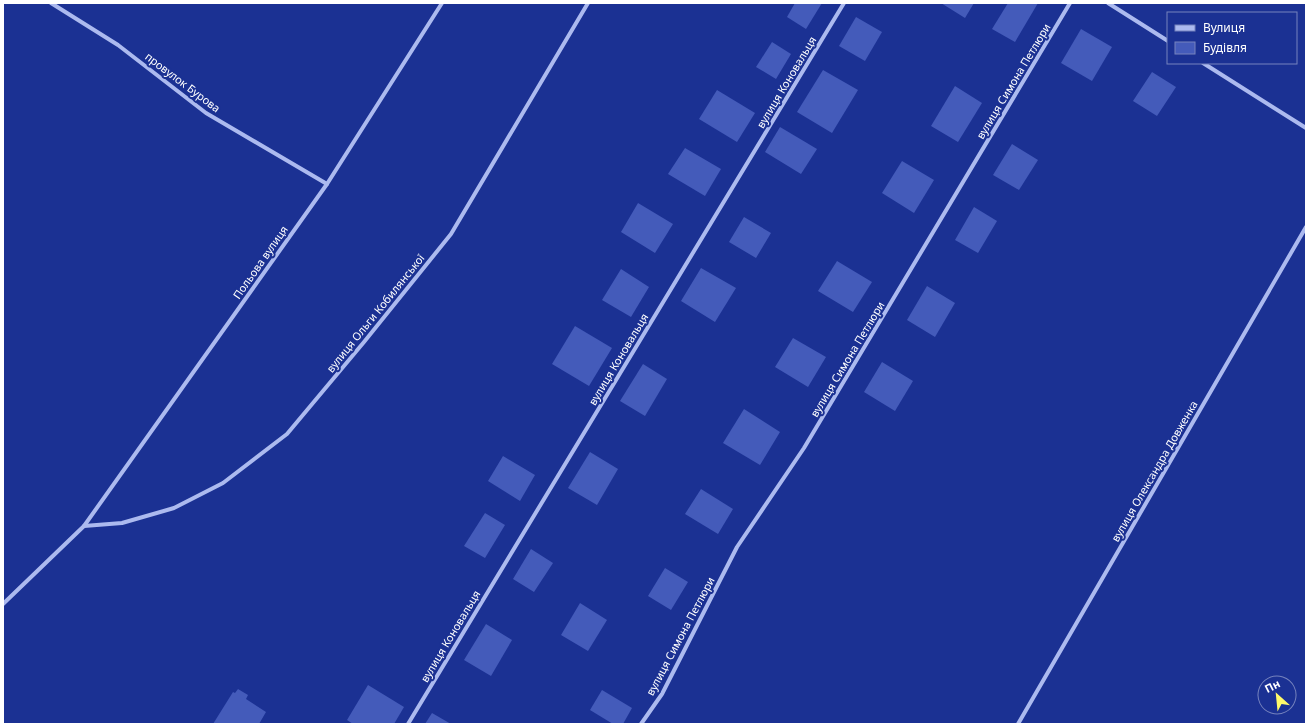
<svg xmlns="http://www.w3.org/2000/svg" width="1309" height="727" font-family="'Noto Sans',sans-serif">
  <rect width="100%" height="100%" fill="#1b3193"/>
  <!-- building -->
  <g fill="#445bba">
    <path d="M 795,3 L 822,3 L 806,29 L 787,17 Z"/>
    <path d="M 941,3 L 974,3 L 965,18 Z"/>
    <path d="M 1008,3 L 1038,3 L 1015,42 L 992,29 Z"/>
    <path d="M 856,17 L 882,32 L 865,61 L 839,46 Z"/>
    <path d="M 1081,29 L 1112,47 L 1092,81 L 1061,63 Z"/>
    <path d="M 772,42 L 791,54 L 776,79 L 756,67 Z"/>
    <path d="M 823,70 L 858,90 L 832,133 L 797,112 Z"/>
    <path d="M 1152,72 L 1176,87 L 1157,116 L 1133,101 Z"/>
    <path d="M 955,86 L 982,103 L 958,142 L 931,126 Z"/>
    <path d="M 717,90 L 755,113 L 737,142 L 699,119 Z"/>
    <path d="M 780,127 L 817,149 L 801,174 L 765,152 Z"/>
    <path d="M 1012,144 L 1038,160 L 1019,190 L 993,175 Z"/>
    <path d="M 685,148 L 721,169 L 705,196 L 668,174 Z"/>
    <path d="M 902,161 L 934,180 L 914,213 L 882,193 Z"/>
    <path d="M 638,203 L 673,224 L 655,253 L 621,232 Z"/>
    <path d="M 974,207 L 997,221 L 978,253 L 955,240 Z"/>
    <path d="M 744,217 L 771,233 L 756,258 L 729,242 Z"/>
    <path d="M 837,261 L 872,282 L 853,312 L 818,291 Z"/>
    <path d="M 701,268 L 736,288 L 715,322 L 681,301 Z"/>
    <path d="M 621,269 L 649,287 L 631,317 L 602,300 Z"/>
    <path d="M 927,286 L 955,303 L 935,337 L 907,320 Z"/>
    <path d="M 575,326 L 612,348 L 589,386 L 552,364 Z"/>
    <path d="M 793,338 L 826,357 L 808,387 L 775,367 Z"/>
    <path d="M 882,362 L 913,381 L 895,411 L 864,392 Z"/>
    <path d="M 643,364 L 667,379 L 645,416 L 620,401 Z"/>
    <path d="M 744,409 L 780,432 L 760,465 L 723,443 Z"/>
    <path d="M 590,452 L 618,469 L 597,505 L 568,488 Z"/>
    <path d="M 503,456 L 535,475 L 520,501 L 488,481 Z"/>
    <path d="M 701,489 L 733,509 L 718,534 L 685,514 Z"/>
    <path d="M 485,513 L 505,525 L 485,558 L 464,546 Z"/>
    <path d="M 531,549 L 553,563 L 534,592 L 513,579 Z"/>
    <path d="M 665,568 L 688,582 L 671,610 L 648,596 Z"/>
    <path d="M 580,603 L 607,620 L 588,651 L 561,635 Z"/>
    <path d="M 486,624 L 512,640 L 491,676 L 464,660 Z"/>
    <path d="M 368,685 L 404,707 L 394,724 L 353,724 L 347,720 Z"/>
    <path d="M 238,689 L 248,695 L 246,699 L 266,712 L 259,724 L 213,724 L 233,692 L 235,693 Z"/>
    <path d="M 602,690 L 632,708 L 623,724 L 613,724 L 590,710 Z"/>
    <path d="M 432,713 L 451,724 L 425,724 Z"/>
  </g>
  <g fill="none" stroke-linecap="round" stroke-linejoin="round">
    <!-- street -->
    <g stroke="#acbaef" stroke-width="4">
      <path d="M 51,3 L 118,45 L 206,113 L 327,184"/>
      <path d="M 1108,3 L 1168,41"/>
      <path d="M 1203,63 L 1306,128"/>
      <path d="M 84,526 L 122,523 L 174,508 L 223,483 L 287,434 L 364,342 L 451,234 L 588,3"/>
      <path d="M 3,604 L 84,526 L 327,184 L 442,3"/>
      <path d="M 408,724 L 844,3"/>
      <path d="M 641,724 L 662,694 L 737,547 L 804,448 L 1070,3"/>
      <path d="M 1018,724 L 1306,227"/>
    </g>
  </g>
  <g text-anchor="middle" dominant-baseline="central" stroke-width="4" stroke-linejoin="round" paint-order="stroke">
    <!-- street labels -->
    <g font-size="11" fill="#fff" stroke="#1b3193">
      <text transform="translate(1013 81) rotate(-59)">вулиця Симона Петлюри</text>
      <text transform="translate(183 82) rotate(37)">провулок Бурова</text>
      <text transform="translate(786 82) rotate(-59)">вулиця Коновальця</text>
      <text transform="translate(260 262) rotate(-55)">Польова вулиця</text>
      <text transform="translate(375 313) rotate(-51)">вулиця Ольги Кобилянської</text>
      <text transform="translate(618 359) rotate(-59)">вулиця Коновальця</text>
      <text transform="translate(847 359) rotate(-59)">вулиця Симона Петлюри</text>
      <text transform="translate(1154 471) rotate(-60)">вулиця Олександра Довженка</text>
      <text transform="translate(450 636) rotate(-59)">вулиця Коновальця</text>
      <text transform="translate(680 636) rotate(-62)">вулиця Симона Петлюри</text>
    </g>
  </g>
  <!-- border -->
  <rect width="1309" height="727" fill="none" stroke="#ffffff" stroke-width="8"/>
  <!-- legend -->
  <rect x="1167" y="12" width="130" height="52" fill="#1b3193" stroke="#7683be"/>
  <rect x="1175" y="25" width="20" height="6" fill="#acbaef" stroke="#7683be"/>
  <text x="1203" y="32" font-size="12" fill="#ffffff">Вулиця</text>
  <rect x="1175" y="42" width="20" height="12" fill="#445bba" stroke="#7683be"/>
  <text x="1203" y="52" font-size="12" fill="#ffffff">Будівля</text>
  <!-- north arrow -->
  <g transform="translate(1277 695) rotate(333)"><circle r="19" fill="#1b3193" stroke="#7683be"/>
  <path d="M0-3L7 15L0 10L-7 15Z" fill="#fffa6a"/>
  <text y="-6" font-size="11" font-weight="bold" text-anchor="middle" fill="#ffffff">Пн</text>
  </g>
</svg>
